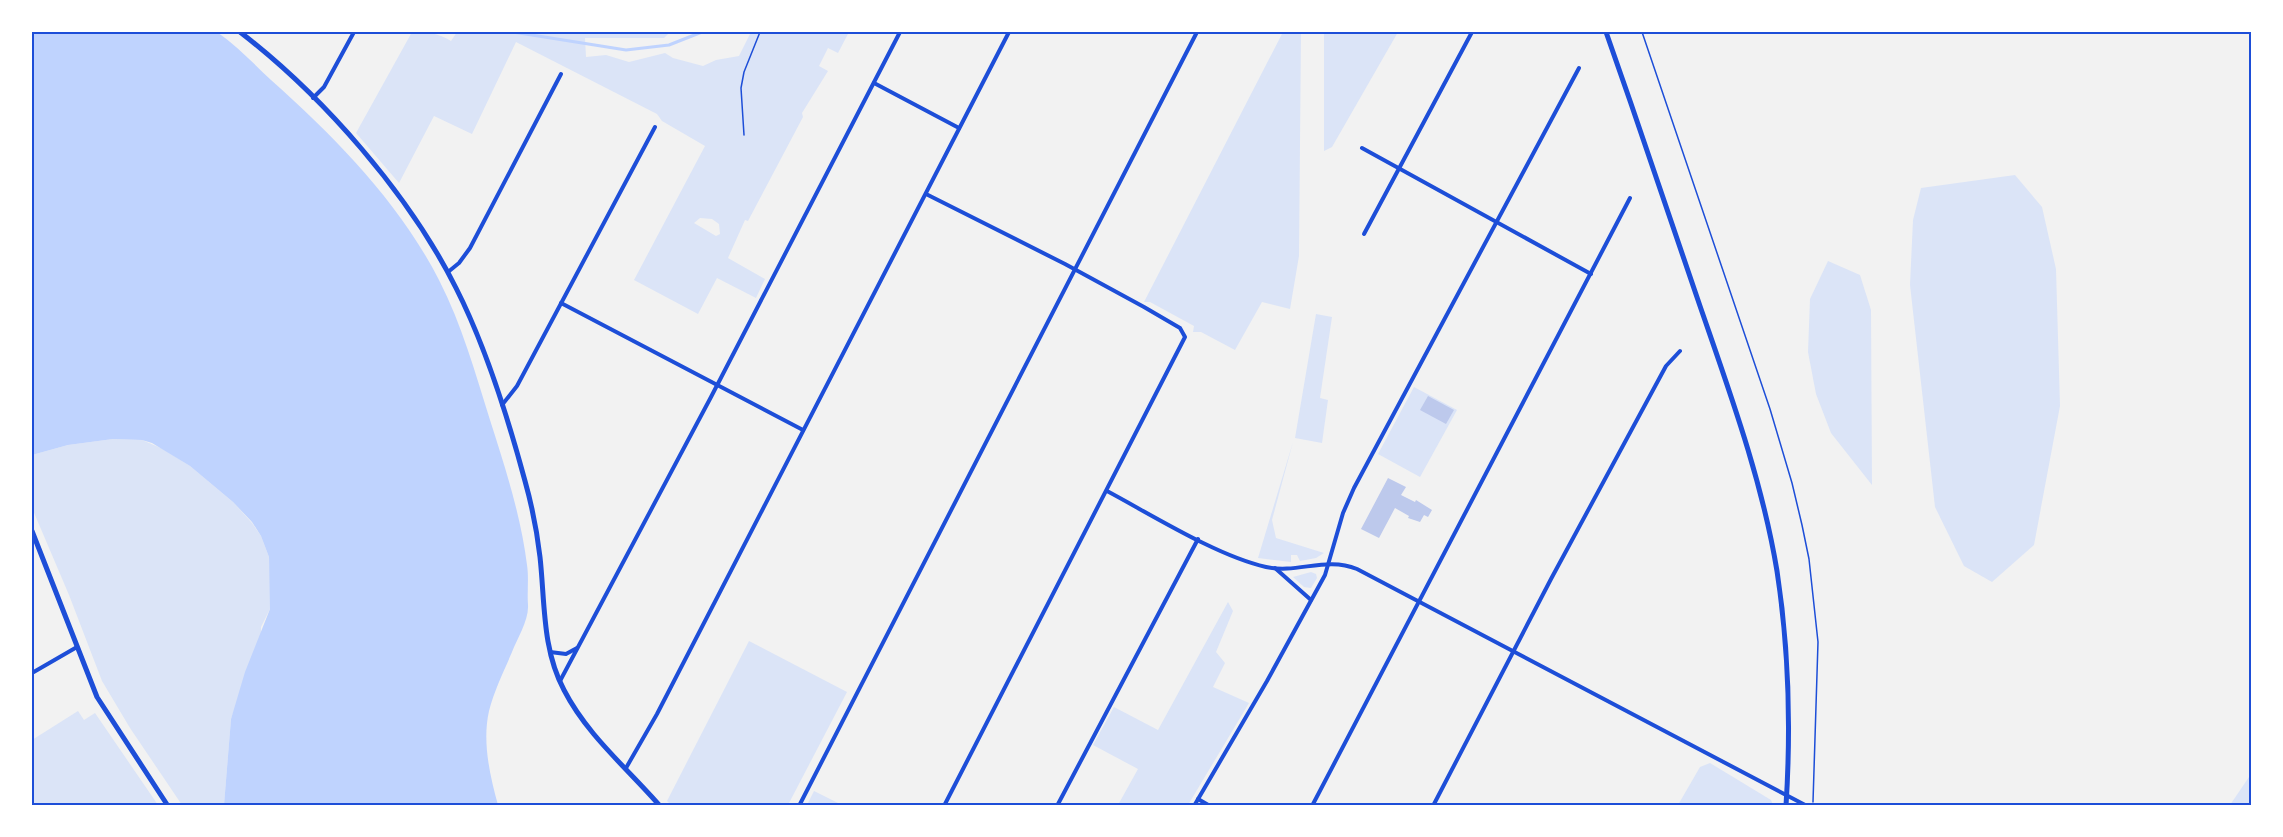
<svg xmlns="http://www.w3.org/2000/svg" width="2283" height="837" font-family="'Asap Condensed',sans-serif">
  <rect width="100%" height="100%" fill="#f2f2f2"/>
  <!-- green -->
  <g fill="#dbe4f7" fill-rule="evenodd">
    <path d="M 412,32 C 428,32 438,33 451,41 L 457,32 L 670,32 L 664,38 L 585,38 L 586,57 L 606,55 L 629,62 L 665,53 L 673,58 L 703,66 L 716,60 L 739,56 L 751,32 L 849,32 L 838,53 L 828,48 L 819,66 L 828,71 L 802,113 L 803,117 L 748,221 L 745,220 L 728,258 L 765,279 L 756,298 L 717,278 L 698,314 L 634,280 L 705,146 L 662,121 L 657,114 L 516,42 L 472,134 L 434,116 L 399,183 L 356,133 ZM 700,218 L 712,219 L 719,224 L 720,234 L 716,236 L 694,223 Z"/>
    <path d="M 1283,32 L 1301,32 L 1299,256 L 1290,309 L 1262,302 L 1235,350 L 1201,332 L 1193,332 L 1194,326 L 1150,302 L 1144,302 Z"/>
    <path d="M 1324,32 L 1398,32 L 1332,147 L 1324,151 Z"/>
    <path d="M 2015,175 L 2042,207 L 2056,269 L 2060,406 L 2034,545 L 1992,582 L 1964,566 L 1935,507 L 1910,285 L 1913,220 L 1921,188 Z"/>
    <path d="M 1828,261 L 1860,275 L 1871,310 L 1872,485 L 1831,433 L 1816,394 L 1808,352 L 1810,299 Z"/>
    <path d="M 1316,314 L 1332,317 L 1320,398 L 1328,400 L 1322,443 L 1295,438 Z"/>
    <path d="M 1414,387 L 1457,410 L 1420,477 L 1378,454 Z"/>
    <path d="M 113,439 L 142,440 L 163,449 L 190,466 L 233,502 L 252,523 L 261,536 L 269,557 L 271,587 L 270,609 L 261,627 L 261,635 L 231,719 L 224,805 L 182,805 L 130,728 L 102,681 L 69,595 L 32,508 L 32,455 L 68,445 Z"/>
    <path d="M 1293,442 L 1272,520 L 1276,538 L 1324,553 L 1316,558 L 1300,561 L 1297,555 L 1291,555 L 1291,562 L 1258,558 Z"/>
    <path d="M 1311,572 L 1316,574 L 1317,578 L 1311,588 L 1304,587 L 1293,577 Z"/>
    <path d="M 1228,602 L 1233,611 L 1216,652 L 1225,663 L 1213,687 L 1249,703 L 1188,805 L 1118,805 L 1138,769 L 1093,745 L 1114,707 L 1158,730 Z"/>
    <path d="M 749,641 L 847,692 L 788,805 L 671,805 L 667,801 Z"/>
    <path d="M 78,711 L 84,720 L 95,713 L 158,805 L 32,805 L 32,740 Z"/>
    <path d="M 1710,763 L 1771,800 L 1773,805 L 1678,805 L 1700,767 Z"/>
    <path d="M 2251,774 L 2251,805 L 2230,805 Z"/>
    <path d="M 814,791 L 842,805 L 807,805 Z"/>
  </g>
  <!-- water -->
  <path fill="#bfd3fe" d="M 32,32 L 217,32 C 237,46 253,63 271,80 C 336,138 399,202 439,280 C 462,325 475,372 490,420 C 505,467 521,516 527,565 C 529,578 527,592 528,605 C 529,620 517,639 512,652 C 504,671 494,691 489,711 C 482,742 490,776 498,805 L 504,805 L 224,805 L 231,719 L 245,672 L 270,609 L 269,557 L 261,536 L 252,522 L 233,502 L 190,466 L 152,443 L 142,440 L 113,439 L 68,445 L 32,455 Z"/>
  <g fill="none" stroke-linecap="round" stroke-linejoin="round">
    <!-- stream -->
    <path stroke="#bfd3fe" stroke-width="3" d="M 513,32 L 626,50 L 669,45 L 702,32"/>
  </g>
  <!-- building -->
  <g fill="#bdc9ec">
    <path d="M 1428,396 L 1454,410 L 1446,424 L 1420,410 Z"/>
    <path d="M 1388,478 L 1406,487 L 1401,495 L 1415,502 L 1416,500 L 1432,510 L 1428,517 L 1424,515 L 1420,522 L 1408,518 L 1409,516 L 1395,508 L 1379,538 L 1361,529 Z"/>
  </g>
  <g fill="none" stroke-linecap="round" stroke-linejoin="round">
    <!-- path -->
    <g stroke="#1d4ed8" stroke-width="1.5">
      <path d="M 1642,32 L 1770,409 L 1792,483 L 1802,525 L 1809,559 L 1818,642 L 1813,802"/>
      <path d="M 744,135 L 741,88 L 744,72 L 760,32"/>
    </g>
    <!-- minor -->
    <g stroke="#1d4ed8" stroke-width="4">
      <path d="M 874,83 L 959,128"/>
      <path d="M 313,98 L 324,87 L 354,32"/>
      <path d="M 1362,148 L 1591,274"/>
      <path d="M 926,194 L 1065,264 L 1144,307 L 1180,328 L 1185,337 L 944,806"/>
      <path d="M 1364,234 L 1472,32"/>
      <path d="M 448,272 L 459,263 L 470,248 L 561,74"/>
      <path d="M 561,303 L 803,430"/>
      <path d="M 502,405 L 517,386 L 655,127"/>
      <path d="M 1107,491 C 1152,515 1217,556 1266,567 C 1298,574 1326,556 1357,569 L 1807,806"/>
      <path d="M 1275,568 L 1311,600"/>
      <path d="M 550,652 L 566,654 L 577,648"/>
      <path d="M 32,673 L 77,647"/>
      <path d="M 560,681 L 711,397 L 900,32"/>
      <path d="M 626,768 L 657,714 L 1009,32"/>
      <path d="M 1198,799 L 1210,806"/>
      <path d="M 799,806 L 1197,32"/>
      <path d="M 1057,806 L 1198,539"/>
      <path d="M 1194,806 L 1267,681 L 1325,575 L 1343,513 L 1354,488 L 1579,68"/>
      <path d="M 1312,806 L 1630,198"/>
      <path d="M 1433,806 L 1551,579 L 1666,366 L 1680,351"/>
    </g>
    <!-- tertiary -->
    <g stroke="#1d4ed8" stroke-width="5">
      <path d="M 240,32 C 323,96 409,194 456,288 C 485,345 508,418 525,481 C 532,506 537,531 540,557 C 545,602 542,649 564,690 C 587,735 627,768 660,806"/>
      <path d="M 1606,32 C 1638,123 1669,214 1700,306 C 1730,393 1762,480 1777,571 C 1789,649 1791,727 1786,806"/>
      <path d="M 32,531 L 97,697 L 168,806"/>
    </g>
  </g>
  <!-- border -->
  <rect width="2283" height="837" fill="none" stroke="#ffffff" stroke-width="66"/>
  <rect x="33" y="33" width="2217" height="771" fill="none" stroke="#1d4ed8" stroke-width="2"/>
</svg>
